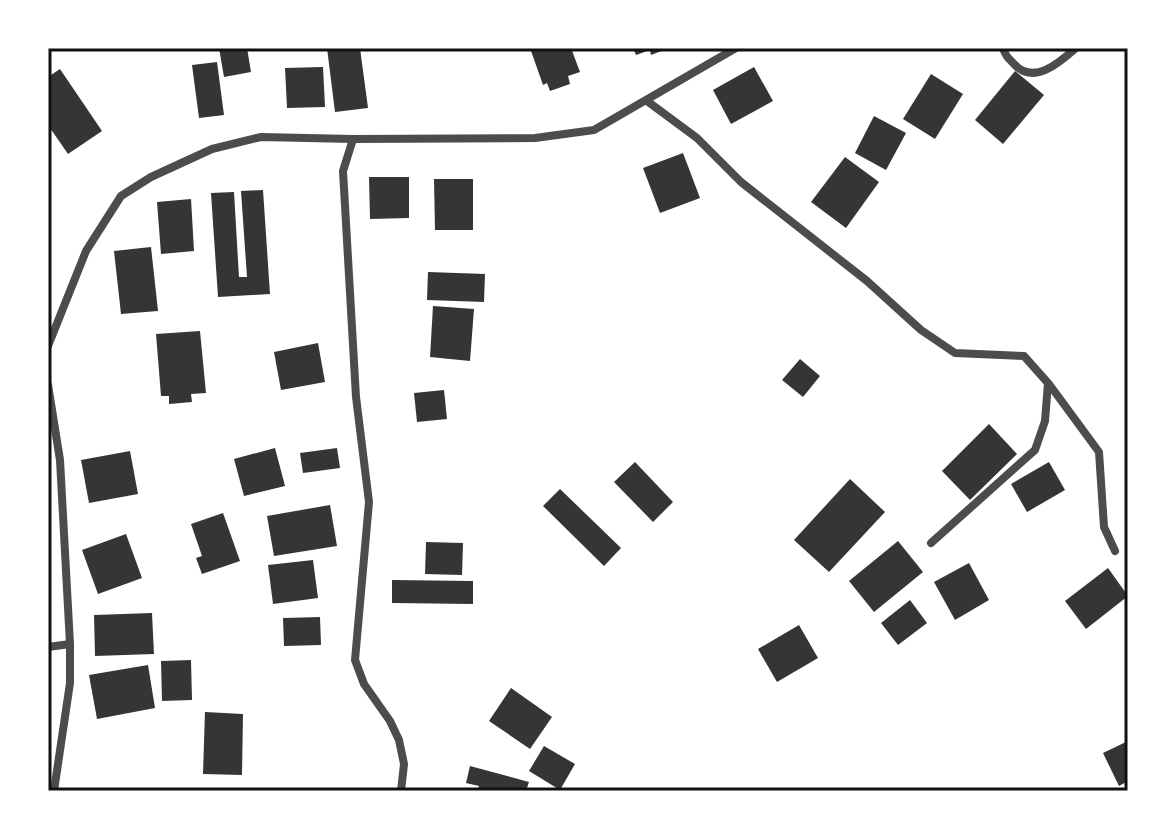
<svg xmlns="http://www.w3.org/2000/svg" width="1176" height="839" font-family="'Source Serif 4',serif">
  <rect width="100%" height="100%" fill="#fff"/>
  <!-- building -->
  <g fill="#353535">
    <path d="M 219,48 L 247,48 L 251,72 L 224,77 Z"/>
    <path d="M 327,48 L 360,48 L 368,108 L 335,112 Z"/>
    <path d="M 530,48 L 571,48 L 580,72 L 568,76 L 570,84 L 550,91 L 547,83 L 543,85 Z"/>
    <path d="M 633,48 L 669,48 L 651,55 L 650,50 L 636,55 Z"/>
    <path d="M 217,62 L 224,115 L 199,118 L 192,65 Z"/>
    <path d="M 323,67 L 325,107 L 287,108 L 285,68 Z"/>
    <path d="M 754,67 L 773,101 L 731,124 L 713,90 Z"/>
    <path d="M 60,69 L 102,131 L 68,154 L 48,125 L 48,77 Z"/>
    <path d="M 1015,71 L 1044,95 L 1003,144 L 975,120 Z"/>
    <path d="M 931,74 L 963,94 L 935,139 L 903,119 Z"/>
    <path d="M 874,116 L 906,133 L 886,170 L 855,153 Z"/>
    <path d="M 683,153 L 700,198 L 660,213 L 643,168 Z"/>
    <path d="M 845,157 L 879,182 L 846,228 L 811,202 Z"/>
    <path d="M 369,177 L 409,177 L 409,218 L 370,219 Z"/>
    <path d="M 434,179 L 473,179 L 473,230 L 435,230 Z"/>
    <path d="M 263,190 L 270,294 L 218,297 L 211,193 L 234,192 L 239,277 L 247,277 L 241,191 Z"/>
    <path d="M 191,199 L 194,251 L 161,254 L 157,202 Z"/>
    <path d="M 151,247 L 158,311 L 121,314 L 114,251 Z"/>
    <path d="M 428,272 L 485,274 L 484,302 L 427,300 Z"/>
    <path d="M 433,306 L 474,309 L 470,361 L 430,357 Z"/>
    <path d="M 200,331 L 206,393 L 191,394 L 192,402 L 169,404 L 169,396 L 161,396 L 156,334 Z"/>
    <path d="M 318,343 L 325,382 L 281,390 L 274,352 Z"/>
    <path d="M 800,359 L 820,376 L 803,397 L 782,380 Z"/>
    <path d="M 444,390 L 447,419 L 417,422 L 414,393 Z"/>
    <path d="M 989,424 L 1017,454 L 970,500 L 942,471 Z"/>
    <path d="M 275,448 L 285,486 L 244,496 L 234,459 Z"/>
    <path d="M 337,448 L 340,468 L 303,473 L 300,453 Z"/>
    <path d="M 130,451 L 138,494 L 89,503 L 81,460 Z"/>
    <path d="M 635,462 L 673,502 L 653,522 L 614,482 Z"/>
    <path d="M 1049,462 L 1065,490 L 1027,512 L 1011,484 Z"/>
    <path d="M 850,479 L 885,512 L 829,572 L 794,540 Z"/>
    <path d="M 560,489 L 621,548 L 604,566 L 543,506 Z"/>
    <path d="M 330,505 L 337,546 L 274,556 L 267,516 Z"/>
    <path d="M 223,513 L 240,561 L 202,574 L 196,558 L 202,556 L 191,524 Z"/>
    <path d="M 126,534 L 142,578 L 98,594 L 82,550 Z"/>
    <path d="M 898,541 L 923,572 L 874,612 L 849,581 Z"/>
    <path d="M 426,542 L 463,543 L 462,575 L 425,574 Z"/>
    <path d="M 313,560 L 318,598 L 273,604 L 268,565 Z"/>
    <path d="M 969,563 L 989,600 L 955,620 L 934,582 Z"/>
    <path d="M 1108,568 L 1128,596 L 1086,629 L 1065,601 Z"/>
    <path d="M 392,580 L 473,581 L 473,604 L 392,603 Z"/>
    <path d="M 910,600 L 927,623 L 898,645 L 881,623 Z"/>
    <path d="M 152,613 L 154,654 L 95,656 L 94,615 Z"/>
    <path d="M 320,617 L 321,645 L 284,646 L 283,618 Z"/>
    <path d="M 799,625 L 818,658 L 777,682 L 758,649 Z"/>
    <path d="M 191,660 L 192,700 L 162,701 L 161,661 Z"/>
    <path d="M 148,665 L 155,708 L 97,719 L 89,675 Z"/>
    <path d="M 511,688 L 552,717 L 530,749 L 489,721 Z"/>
    <path d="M 205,712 L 243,714 L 242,775 L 203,774 Z"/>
    <path d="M 1128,741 L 1128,781 L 1119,786 L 1103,753 Z"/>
    <path d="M 544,746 L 575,764 L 560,790 L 529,771 Z"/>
    <path d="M 470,766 L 529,782 L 526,791 L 477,791 L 479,786 L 466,783 Z"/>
  </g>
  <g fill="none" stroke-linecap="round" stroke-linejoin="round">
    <!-- minor -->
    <g stroke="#4c4c4c" stroke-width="8">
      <path d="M 1003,48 C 1005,55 1008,58 1014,64 C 1034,86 1060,62 1076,48"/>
      <path d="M 647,101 L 697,138 L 741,182 L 867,281 L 921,330 L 955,353 L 1024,356 L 1048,383 L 1045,421 L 1035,450 L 931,543"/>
      <path d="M 48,346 L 86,251 L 121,196 L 151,177 L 212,149 L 261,137 L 353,139"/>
      <path d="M 1049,384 L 1099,452 L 1104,527 L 1115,551"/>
      <path d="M 48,385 L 60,460 L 70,644 L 70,683 L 54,791"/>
      <path d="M 48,647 L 70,644"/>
      <path d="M 401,791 L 404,764 L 399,740 L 390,721 L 364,684 L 355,660 L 369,502 L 356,397 L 343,171 L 353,139 L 535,138 L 594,130 L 736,48"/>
    </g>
  </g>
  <!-- border -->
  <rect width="1176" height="839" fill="none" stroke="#ffffff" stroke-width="100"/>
  <rect x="50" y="50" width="1076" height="739" fill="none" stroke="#111" stroke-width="3"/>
</svg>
